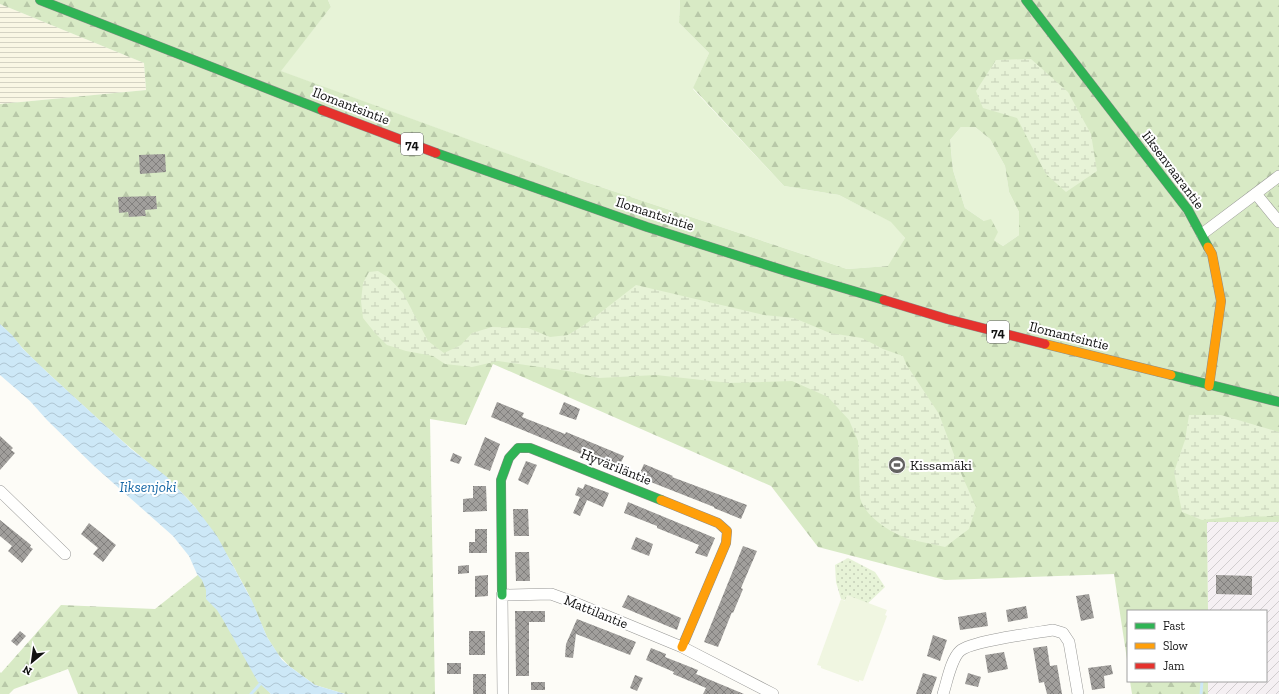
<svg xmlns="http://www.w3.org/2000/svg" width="1279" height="694" font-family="'Zilla Slab',serif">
  <defs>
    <pattern id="industrial-furrows" width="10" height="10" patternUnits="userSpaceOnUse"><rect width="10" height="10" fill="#f5f0f3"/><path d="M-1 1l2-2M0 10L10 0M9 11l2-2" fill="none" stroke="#d1cdcf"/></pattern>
    <pattern id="farmland-rules" width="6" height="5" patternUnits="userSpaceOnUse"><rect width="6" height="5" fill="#f9f7e4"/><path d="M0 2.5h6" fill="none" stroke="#d4d3c3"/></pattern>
    <pattern id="forest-firs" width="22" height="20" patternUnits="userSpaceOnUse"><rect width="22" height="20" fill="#d8eac5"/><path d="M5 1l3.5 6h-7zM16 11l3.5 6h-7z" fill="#b8c8a8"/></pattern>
    <pattern id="wetland-marsh" width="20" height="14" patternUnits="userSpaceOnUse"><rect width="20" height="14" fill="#e7f3d7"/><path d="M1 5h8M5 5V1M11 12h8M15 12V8" fill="none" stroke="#c5cfb8"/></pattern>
    <pattern id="park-dots" width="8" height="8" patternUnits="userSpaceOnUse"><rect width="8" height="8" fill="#e7f3d7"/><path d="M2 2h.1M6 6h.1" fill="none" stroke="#c5cfb8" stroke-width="1.8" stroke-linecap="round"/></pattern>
    <pattern id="water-waves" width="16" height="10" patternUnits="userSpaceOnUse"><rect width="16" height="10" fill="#cde8f7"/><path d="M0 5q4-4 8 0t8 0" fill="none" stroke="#afc6d3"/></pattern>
    <pattern id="building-cross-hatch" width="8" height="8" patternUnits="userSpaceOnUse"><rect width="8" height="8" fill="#a19f9c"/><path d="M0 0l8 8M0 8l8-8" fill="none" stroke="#82807e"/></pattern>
  </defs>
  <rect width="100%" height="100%" fill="#fdfcf7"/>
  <!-- industrial -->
  <path fill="url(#industrial-furrows)" d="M 1207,522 L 1279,522 L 1279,694 L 1208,694 L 1208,681 L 1266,681 L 1266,611 L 1208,611 Z"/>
  <!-- farmland -->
  <path fill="url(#farmland-rules)" d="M 0,4 L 144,63 L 146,90 L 0,104 Z"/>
  <!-- grass -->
  <g fill="#e7f3d7">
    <path d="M 328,0 L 680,0 L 679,23 L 709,53 L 693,89 L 784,186 L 839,195 L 892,222 L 905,238 L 889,266 L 847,269 L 577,179 L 280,71 L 331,7 Z"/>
    <path d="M 961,127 L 975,127 L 990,139 L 1005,166 L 1009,192 L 1019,212 L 1019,235 L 1003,246 L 994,240 L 984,221 L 965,208 L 953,170 L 950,140 Z"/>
  </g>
  <!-- forest -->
  <g fill="url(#forest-firs)" fill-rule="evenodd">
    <path d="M 0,0 L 328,0 L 331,7 L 281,71 L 577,179 L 847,269 L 888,266 L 905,238 L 891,222 L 839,195 L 784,186 L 693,88 L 709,53 L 679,23 L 680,0 L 1279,0 L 1279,522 L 1207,522 L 1208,611 L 1128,611 L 1128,666 L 1114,574 L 945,580 L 818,547 L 771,486 L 493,364 L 466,425 L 430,419 L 435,694 L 345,694 L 315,685 L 289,666 L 277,653 L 267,637 L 248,593 L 230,560 L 195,507 C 170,477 138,456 110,430 C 83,405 56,381 29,355 C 19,345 11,334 0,324 L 0,104 L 146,90 L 144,63 L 0,4 ZM 961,127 L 975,127 L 990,139 L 1005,166 L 1009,192 L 1019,212 L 1019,235 L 1003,246 L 994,240 L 998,232 L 991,219 L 984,221 L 965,208 L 953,170 L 950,140 Z"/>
    <path d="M 199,574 L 262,684 L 271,694 L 78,694 L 68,669 L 14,689 L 9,694 L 0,694 L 0,672 L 1,673 L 61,605 L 155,609 Z"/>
    <path d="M 1130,681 L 1208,681 L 1208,694 L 1132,694 Z"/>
  </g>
  <!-- wetland -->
  <g fill="url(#wetland-marsh)">
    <path d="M 1031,59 L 1068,92 L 1091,134 L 1097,171 L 1066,192 L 1046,174 L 1017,118 L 983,108 L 976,91 L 996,60 Z"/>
    <path d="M 378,271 L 389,278 L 403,293 L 428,341 L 444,353 L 461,345 L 472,333 L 492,327 L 528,328 L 550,337 L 568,335 L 587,323 L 636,285 L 764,315 L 794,318 L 830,333 L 862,338 L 883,349 L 903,356 L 906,364 L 939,414 L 960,471 L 976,507 L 969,529 L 945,547 C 933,544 920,542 908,539 C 890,532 865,517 860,498 L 858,441 L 849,420 L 828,397 L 792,381 L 729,383 L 656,375 L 599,378 L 568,371 L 498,361 L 472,367 L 445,364 L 433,356 L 406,351 L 387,345 L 375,333 L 363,318 L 361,301 L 363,283 L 369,272 Z"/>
    <path d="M 1189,415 L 1221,415 L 1279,432 L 1279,516 L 1229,517 L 1202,520 L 1182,512 L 1174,472 L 1185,440 Z"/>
  </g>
  <!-- park -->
  <path fill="url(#park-dots)" d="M 848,558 L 875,572 L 885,587 L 864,607 L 841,599 L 836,582 L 835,565 Z"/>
  <!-- pitch -->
  <path fill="#f0f6e1" d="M 847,595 L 887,610 L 885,615 L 887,616 L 863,681 L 859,680 L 859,682 L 821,668 L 821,666 L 817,665 L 841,599 L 845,601 Z"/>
  <!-- water -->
  <path fill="url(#water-waves)" d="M 0,324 L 12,335 L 23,349 L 49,374 L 131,449 L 167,477 L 195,507 L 217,536 L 252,601 L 267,637 L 282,660 L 289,666 L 315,685 L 345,694 L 271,694 L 258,682 L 222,618 L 217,610 L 206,599 L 206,590 L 202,580 L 197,574 L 189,556 L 173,536 L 94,466 L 47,420 L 30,401 L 0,375 Z"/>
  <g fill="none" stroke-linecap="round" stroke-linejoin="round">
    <!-- stream -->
    <g stroke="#cde8f7" stroke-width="3">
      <path d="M 251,694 L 260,684"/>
      <path d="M 1201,694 L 1202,681"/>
    </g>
  </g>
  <!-- building -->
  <g fill="url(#building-cross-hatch)">
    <path d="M 165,154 L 166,172 L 140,174 L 139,155 Z"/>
    <path d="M 156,196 L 157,209 L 145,210 L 146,216 L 129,217 L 128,212 L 119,213 L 118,197 Z"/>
    <path d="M 497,402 L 524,413 L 522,417 L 565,434 L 566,432 L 624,456 L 619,467 L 584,453 L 583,455 L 491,417 Z"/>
    <path d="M 564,402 L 580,409 L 576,420 L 559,414 Z"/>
    <path d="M 0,436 L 13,448 L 11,450 L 15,453 L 0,470 Z"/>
    <path d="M 485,437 L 500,444 L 490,471 L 474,465 Z"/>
    <path d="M 453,453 L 462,457 L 459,464 L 450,461 Z"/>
    <path d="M 526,461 L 537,465 L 528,485 L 518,480 Z"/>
    <path d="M 644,464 L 673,476 L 672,477 L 747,505 L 741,519 L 714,508 L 714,507 L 638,477 Z"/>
    <path d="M 585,484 L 609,493 L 603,507 L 587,500 L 580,516 L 573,513 L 580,497 L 575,495 L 578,487 L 583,489 Z"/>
    <path d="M 473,486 L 486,486 L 487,511 L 463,512 L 463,499 L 473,498 Z"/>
    <path d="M 628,502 L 715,538 L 707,557 L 695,553 L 699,545 L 657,528 L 657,526 L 624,513 Z"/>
    <path d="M 513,509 L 528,509 L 529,536 L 514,536 Z"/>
    <path d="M 0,520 L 31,545 L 30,547 L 33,549 L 22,563 L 8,551 L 12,546 L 0,536 Z"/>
    <path d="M 89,523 L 116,545 L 103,562 L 93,554 L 98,548 L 81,534 Z"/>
    <path d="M 475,529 L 487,529 L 487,553 L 469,553 L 469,542 L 475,542 Z"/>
    <path d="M 636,537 L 653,544 L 649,556 L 631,549 Z"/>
    <path d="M 743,546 L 757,551 L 741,588 L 743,589 L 733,613 L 732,612 L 718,647 L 704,642 Z"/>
    <path d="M 515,552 L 529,552 L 530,581 L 516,581 Z"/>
    <path d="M 469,565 L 469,573 L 458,574 L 458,566 Z"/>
    <path d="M 488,575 L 488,596 L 475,597 L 475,576 Z"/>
    <path d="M 1216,575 L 1252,576 L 1252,595 L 1216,594 Z"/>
    <path d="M 1089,594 L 1094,618 L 1081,621 L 1076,596 Z"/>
    <path d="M 628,595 L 681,618 L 677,630 L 622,607 Z"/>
    <path d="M 1026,606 L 1028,618 L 1008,622 L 1006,610 Z"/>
    <path d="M 515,611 L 545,611 L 545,622 L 529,622 L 529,676 L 516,676 Z"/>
    <path d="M 986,612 L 988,626 L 960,630 L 958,617 Z"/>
    <path d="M 577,619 L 636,642 L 630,655 L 576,634 L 573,658 L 565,657 L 566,644 Z"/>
    <path d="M 20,631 L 26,636 L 17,646 L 11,641 Z"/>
    <rect x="469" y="631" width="16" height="24"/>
    <path d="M 933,635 L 947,640 L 940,661 L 927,656 Z"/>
    <path d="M 1047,646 L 1050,666 L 1057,665 L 1062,694 L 1047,694 L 1044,682 L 1039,683 L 1033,648 Z"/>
    <path d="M 651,648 L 666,654 L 665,657 L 698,670 L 696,674 L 744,694 L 703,694 L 706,688 L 673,674 L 674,672 L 646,660 Z"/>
    <path d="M 1004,652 L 1008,669 L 988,673 L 985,655 Z"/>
    <rect x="447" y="663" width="14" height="11"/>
    <path d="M 1111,665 L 1113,674 L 1104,676 L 1105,688 L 1092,690 L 1088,668 Z"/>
    <path d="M 923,673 L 937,677 L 931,694 L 916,694 Z"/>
    <path d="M 968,673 L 981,677 L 978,687 L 965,684 Z"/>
    <rect x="473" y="674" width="13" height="20"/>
    <path d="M 635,675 L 643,678 L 637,691 L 630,688 Z"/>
    <rect x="531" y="682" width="14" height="8"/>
  </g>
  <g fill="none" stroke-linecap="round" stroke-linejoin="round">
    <defs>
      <g id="street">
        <path d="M 1256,194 L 1279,222"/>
        <path d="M 1202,234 L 1279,176"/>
        <path d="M 0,491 L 65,554"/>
        <path d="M 503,694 L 502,595 L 551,594 L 573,602 L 682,647 L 773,694"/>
        <path d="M 943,694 C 947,682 951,659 960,651 C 971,641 1035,633 1053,630 L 1063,633 L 1069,642 L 1078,694"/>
      </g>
      <g id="fast">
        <path d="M 40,0 L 322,110"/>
        <path d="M 1026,0 L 1188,210 L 1208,247"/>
        <path d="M 436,153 L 647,227 L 789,272 L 884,300"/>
        <path d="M 1171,375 L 1279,402"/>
        <path d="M 502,595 L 501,480 L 509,458 L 518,448 L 530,448 L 661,500"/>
      </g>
      <g id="slow">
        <path d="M 1208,247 L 1212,254 L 1221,301 L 1209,386"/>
        <path d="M 1045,344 L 1171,375"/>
        <path d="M 661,500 L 718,523 L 727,531 L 726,543 L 682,647"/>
      </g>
      <g id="jam">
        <path d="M 322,110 L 436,153"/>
        <path d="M 884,300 L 947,319 L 1045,344"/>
      </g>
    </defs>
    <!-- street casing -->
    <use href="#street" stroke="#979795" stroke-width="12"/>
    <!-- fast casing -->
    <use href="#fast" stroke="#8e8d8b" stroke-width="10"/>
    <!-- slow casing -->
    <use href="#slow" stroke="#8e8d8b" stroke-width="10"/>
    <!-- jam casing -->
    <use href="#jam" stroke="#8e8d8b" stroke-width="10"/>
    <!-- street -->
    <use href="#street" stroke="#fffffe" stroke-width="11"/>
    <!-- fast -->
    <use href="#fast" stroke="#30b455" stroke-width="9"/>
    <!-- slow -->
    <use href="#slow" stroke="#ff9f0a" stroke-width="9"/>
    <!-- jam -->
    <use href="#jam" stroke="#e5322d" stroke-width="9"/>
  </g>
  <!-- icons -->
  <defs>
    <symbol id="stadium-disc" viewBox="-11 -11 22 22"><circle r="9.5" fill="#646362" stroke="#fff"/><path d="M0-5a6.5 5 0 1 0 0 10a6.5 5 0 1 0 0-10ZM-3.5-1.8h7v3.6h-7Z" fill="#fff"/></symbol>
  </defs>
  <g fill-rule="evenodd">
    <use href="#stadium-disc" x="887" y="455" width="20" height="20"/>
  </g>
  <g text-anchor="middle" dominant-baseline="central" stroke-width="4" stroke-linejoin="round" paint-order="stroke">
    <!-- shield labels -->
    <g fill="#fff" stroke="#585858" stroke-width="1">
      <rect x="401" y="133" width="22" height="22" rx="3"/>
      <rect x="987" y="321" width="22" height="22" rx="3"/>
    </g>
    <g font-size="13" font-weight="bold" fill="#111">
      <text x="412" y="144">74</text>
      <text x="998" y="332">74</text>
    </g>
    <!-- street labels -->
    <g font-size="14" fill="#111" stroke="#fff">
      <text transform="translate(351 106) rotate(21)">Ilomantsintie</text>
      <text transform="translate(1173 170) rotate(53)">Iiksenvaarantie</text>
      <text transform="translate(655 214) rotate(18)">Ilomantsintie</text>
      <text transform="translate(1069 336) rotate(14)">Ilomantsintie</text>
      <text transform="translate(616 467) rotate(22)">Hyväriläntie</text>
      <text transform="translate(596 612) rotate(22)">Mattilantie</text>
    </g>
    <!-- poi labels -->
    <g font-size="14" fill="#111" stroke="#fff" text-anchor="start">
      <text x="910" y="465">Kissamäki</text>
    </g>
    <!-- water labels -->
    <g font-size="15" font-style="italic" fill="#1768a6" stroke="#fff">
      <text x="148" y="487">Iiksenjoki</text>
    </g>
  </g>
  <!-- legend -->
  <rect x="1127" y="610" width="140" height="72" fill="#ffffff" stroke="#a0a0a0"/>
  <rect x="1135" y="623" width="20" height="6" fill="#30b455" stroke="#a0a0a0"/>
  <text x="1163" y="630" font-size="12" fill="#111111">Fast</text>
  <rect x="1135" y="643" width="20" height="6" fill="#ff9f0a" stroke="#a0a0a0"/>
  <text x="1163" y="650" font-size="12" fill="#111111">Slow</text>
  <rect x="1135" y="663" width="20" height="6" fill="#e5322d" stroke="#a0a0a0"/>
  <text x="1163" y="670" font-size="12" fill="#111111">Jam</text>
  <!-- north arrow -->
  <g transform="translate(32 662) rotate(209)" stroke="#ffffff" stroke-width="3" paint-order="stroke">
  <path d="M0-3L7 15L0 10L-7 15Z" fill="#111111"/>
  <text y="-6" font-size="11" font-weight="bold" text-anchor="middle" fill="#111111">N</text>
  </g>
</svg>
